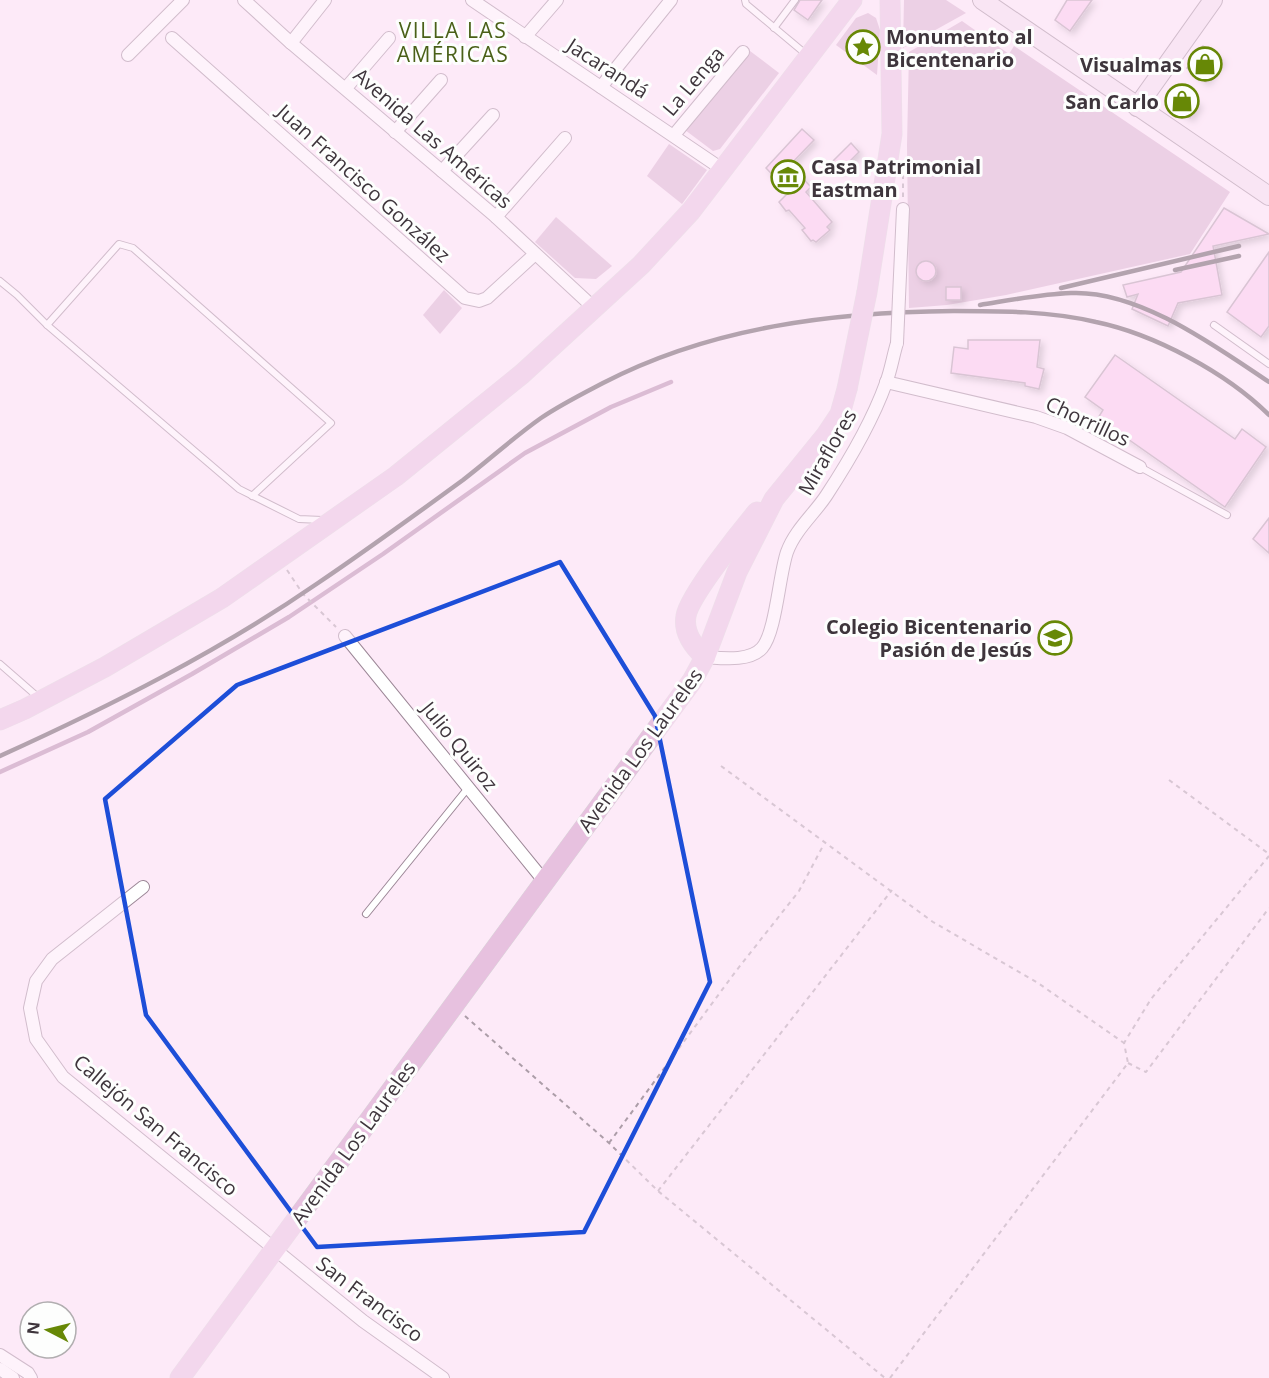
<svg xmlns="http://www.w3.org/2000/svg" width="1269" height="1378" font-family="'Open Sans',sans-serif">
  <defs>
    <filter id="shadow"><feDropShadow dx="3.5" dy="3.5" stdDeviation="3" flood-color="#0004"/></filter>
  </defs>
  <rect width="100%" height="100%" fill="#fdeaf8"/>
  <!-- green -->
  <g fill="#d8b1ce">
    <path d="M 904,0 L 946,0 L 966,13 L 903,48 Z"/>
    <path d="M 868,13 L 876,18 L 880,30 L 877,75 L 836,45 L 856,18 Z"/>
    <path d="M 962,21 L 1009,54 L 1014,46 L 1230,192 L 1190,254 L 1006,295 L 947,305 L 909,308 L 907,145 L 909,52 Z"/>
    <path d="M 750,51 L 779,73 L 720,149 L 713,151 L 685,130 Z"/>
    <path d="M 669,144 L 707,170 L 682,204 L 647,176 Z"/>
    <path d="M 556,217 L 612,266 L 596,279 L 575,278 L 535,242 Z"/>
    <path d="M 444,290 L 462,308 L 440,334 L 423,315 Z"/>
  </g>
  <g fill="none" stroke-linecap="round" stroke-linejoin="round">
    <!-- stream -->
    <path stroke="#b285a8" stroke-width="4.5" d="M 0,772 L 88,732 L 192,674 L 289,617 L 383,554 L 525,453 L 611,407 L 671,382"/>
  </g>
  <!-- building -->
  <g fill="#facaee" stroke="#ae98a8" stroke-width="1.5" filter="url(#shadow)">
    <path d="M 800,0 L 822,0 L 808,20 L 794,10 Z"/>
    <path d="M 1067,0 L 1092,0 L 1070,31 L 1055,20 Z"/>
    <path d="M 1203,46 L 1222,60 L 1206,82 L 1187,68 Z"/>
    <path d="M 1175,88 L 1199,104 L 1190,118 L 1169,104 L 1168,99 Z"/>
    <path d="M 802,129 L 814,140 L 790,165 L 811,187 L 806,192 L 832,222 L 827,227 L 830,230 L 816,242 L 813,240 L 811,241 L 802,230 L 805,228 L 789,210 L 786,211 L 779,202 L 789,192 L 766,168 Z"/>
    <path d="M 851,143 L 859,152 L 840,171 L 831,163 Z"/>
    <path d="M 1224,208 L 1269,234 L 1213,246 L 1222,295 L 1178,303 L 1168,326 L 1132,309 L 1138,294 L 1127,297 L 1123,285 L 1181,272 Z"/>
    <path d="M 1269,252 L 1269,326 L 1261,337 L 1227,312 Z"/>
    <circle cx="926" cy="271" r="10"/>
    <rect x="946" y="287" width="15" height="13"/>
    <path d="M 968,340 L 1040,340 L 1037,367 L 1044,369 L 1039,389 L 1025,386 L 1025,383 L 951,373 L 954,347 L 968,349 Z"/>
    <path d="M 1115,355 L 1235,439 L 1242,429 L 1266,447 L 1225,507 L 1098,418 L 1103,410 L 1085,397 Z"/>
    <path d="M 1269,518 L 1269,553 L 1253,539 Z"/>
  </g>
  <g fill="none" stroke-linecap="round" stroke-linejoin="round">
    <defs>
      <g id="lane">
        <path d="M 745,0 L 746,4 L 807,55"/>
        <path d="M 774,28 L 795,0"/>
        <path d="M 0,281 L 17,295 L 47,325 L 239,489 L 299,519 L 322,520"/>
        <path d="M 47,325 L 119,244 L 133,248 L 331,423 L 252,496"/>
        <path d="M 1214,325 L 1269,364"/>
        <path d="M 1140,467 L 1227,515"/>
        <path d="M 0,664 L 39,698"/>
        <path d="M 366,914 L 468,788"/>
      </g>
      <g id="street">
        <path d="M 244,0 L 291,43 L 496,217 L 594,308"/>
        <path d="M 472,0 L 722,169"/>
        <path d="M 525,37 L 557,0"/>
        <path d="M 172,38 L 465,298 L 479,301 L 487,298 L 535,254"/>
        <path d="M 291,43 L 325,0"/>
        <path d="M 128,55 L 183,0"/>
        <path d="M 601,87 L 671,0"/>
        <path d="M 346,88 L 389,38"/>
        <path d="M 395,132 L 441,80"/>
        <path d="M 674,135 L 743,52"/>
        <path d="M 442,171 L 493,115"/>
        <path d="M 496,217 L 565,138"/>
        <path d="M 899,297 L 903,209"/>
        <path d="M 886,382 L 1036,417 L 1067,428 L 1140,467"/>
        <path d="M 345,636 L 545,882"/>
        <path d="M 705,657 C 721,658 750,662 762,648 C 776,632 779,575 787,552 C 795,530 814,514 826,496 C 849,461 872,422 886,383 C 891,370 893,356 897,343"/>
        <path d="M 143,887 L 52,959 L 36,981 L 30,1008 L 36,1039 L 63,1077 L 363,1321 L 443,1378"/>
        <path d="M 0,1355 L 28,1373 L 31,1378"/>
        <path d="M 0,1369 L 13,1378"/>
      </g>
      <g id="secondary">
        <path d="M 982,0 L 1269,196"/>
        <path d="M 1137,107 L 1213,0"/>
      </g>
      <g id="primary">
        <path d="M 867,292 L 892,134 L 890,0"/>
        <path d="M 705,657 C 694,647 683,633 686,616 C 689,596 742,530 757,512"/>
        <path d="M 0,720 L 25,709 L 105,667 L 222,598 L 396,476 L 522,374 L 641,265 L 691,211 L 852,0"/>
        <path d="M 180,1378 L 692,681 L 705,657 L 737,572 L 774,499 L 826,435 L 840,414 L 847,389"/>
      </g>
    </defs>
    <!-- lane casing -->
    <use href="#lane" stroke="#9c8797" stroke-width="8"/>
    <!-- street casing -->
    <use href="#street" stroke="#9c8797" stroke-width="14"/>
    <!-- secondary casing -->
    <use href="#secondary" stroke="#9c8797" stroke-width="20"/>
    <!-- primary casing -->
    <use href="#primary" stroke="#d8d7d8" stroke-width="21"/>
    <!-- path -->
    <g stroke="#ac9da8" stroke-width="2" stroke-dasharray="4.5 4.5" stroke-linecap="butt">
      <path d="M 903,197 L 903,175"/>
      <path d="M 287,570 L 303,594 L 336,627"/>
      <path d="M 721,766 L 933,922 L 1038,983 L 1124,1043"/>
      <path d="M 1169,780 L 1269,854"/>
      <path d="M 465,1016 L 609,1143 L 658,1191 L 885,1378"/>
      <path d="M 1128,1063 L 1146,1072 L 1269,908"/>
      <path d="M 609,1143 L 736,971 L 799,891 L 824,844"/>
      <path d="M 658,1191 L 892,890"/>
      <path d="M 890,1378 L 1128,1063 L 1124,1043 L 1151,999 L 1269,856"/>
    </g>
    <!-- lane -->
    <use href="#lane" stroke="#fff" stroke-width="6"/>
    <!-- street -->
    <use href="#street" stroke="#fff" stroke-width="12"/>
    <!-- secondary -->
    <use href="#secondary" stroke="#f3e0ef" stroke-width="18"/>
    <!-- primary -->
    <use href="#primary" stroke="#e7c1df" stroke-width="20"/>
    <!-- rail -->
    <g stroke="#594e56" stroke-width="4.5">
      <path d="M 1175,270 L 1239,256"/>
      <path d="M 1061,288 L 1239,246"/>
      <path d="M 980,305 C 1011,300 1041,294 1071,293 C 1139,290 1215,346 1269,382"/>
      <path d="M 0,756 C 110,706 218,652 318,583 C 367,550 415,515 463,480 C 489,460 514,437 541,418 C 560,405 582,394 603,383 C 711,327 833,312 954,311 C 1002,311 1049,311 1096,322 C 1154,334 1227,373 1269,415"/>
    </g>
    <defs>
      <path id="street-bridge" d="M 897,343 L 899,297"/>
      <path id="primary-bridge" d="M 847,389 L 867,292"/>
    </defs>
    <!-- street-bridge casing -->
    <use href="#street-bridge" stroke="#9c8797" stroke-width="14" stroke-linecap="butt"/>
    <!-- primary-bridge casing -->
    <use href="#primary-bridge" stroke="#d8d7d8" stroke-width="21" stroke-linecap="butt"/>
    <!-- street-bridge -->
    <use href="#street-bridge" stroke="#fff" stroke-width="12"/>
    <!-- primary-bridge -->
    <use href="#primary-bridge" stroke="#e7c1df" stroke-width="20"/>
  </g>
  <!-- marked area -->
  <path d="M0 0H1269V1378H0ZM 560,562 L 655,716 L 710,982 L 584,1232 L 317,1247 L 146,1015 L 105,799 L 237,685 Z" fill="#fdeaf8" fill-opacity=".55" fill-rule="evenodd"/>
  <path fill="none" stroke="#1d4ed8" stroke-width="4.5" stroke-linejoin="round" d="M 560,562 L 655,716 L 710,982 L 584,1232 L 317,1247 L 146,1015 L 105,799 L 237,685 Z"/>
  <!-- icons -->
  <defs>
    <symbol id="sight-ring" viewBox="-11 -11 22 22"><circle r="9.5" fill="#fdfefd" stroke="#678806" stroke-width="1.5"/><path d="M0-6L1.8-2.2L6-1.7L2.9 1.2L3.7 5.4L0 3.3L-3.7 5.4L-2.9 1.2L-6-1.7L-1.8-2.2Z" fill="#678806"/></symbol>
    <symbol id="shop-ring" viewBox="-11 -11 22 22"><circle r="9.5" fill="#fdfefd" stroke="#678806" stroke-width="1.5"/><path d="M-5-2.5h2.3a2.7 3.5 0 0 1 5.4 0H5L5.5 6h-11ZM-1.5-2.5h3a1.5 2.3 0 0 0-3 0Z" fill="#678806"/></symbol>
    <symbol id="museum-ring" viewBox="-11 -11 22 22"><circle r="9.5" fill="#fdfefd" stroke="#678806" stroke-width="1.5"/><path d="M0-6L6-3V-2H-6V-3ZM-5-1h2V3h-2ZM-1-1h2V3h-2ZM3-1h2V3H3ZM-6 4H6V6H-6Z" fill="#678806"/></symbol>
    <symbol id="school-ring" viewBox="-11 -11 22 22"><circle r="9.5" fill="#fdfefd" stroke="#678806" stroke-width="1.5"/><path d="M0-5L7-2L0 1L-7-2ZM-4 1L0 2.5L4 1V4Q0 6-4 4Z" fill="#678806"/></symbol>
  </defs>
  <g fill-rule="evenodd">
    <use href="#sight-ring" x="844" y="28" width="38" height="38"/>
    <use href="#shop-ring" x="1186" y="45" width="38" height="38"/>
    <use href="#shop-ring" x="1163" y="82" width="38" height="38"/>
    <use href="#museum-ring" x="769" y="158" width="38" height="38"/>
    <use href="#school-ring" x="1036" y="619" width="38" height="38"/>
  </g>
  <g text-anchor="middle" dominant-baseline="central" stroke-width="6" stroke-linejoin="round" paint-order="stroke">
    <!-- poi labels -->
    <g font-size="20" font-weight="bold" fill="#3e353c" stroke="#fdfefd" text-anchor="end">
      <text x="886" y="36" text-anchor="start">Monumento al<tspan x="886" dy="23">Bicentenario</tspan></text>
      <text x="1182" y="64">Visualmas</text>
      <text x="1159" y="101">San Carlo</text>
      <text x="811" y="166" text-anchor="start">Casa Patrimonial<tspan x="811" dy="23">Eastman</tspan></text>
      <text x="1032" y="626">Colegio Bicentenario<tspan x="1032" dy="23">Pasión de Jesús</tspan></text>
    </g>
    <!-- street labels -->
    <g font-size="20" fill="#3e353c" stroke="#fdfefd">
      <text transform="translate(608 68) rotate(33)">Jacarandá</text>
      <text transform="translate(693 81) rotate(-50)">La Lenga</text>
      <text transform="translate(433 138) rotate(41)">Avenida Las Américas</text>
      <text transform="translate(364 183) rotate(42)">Juan Francisco González</text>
      <text transform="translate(1088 421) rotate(25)">Chorrillos</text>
      <text transform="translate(827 452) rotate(-60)">Miraflores</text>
      <text transform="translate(460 746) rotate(51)">Julio Quiroz</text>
      <text transform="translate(640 750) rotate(-54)">Avenida Los Laureles</text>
      <text transform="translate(156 1125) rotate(40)">Callejón San Francisco</text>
      <text transform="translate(353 1143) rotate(-54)">Avenida Los Laureles</text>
      <text transform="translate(370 1299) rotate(37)">San Francisco</text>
    </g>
    <!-- neighbourhood labels -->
    <g font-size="21" letter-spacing="1.5" fill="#4a6018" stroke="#fdfefd">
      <text x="453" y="30">VILLA LAS<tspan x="453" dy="24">AMÉRICAS</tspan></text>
    </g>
  </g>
  <!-- north arrow -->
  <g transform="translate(48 1330) rotate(277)"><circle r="28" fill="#fdfefd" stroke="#b1aeb0" stroke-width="1.5"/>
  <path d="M0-4.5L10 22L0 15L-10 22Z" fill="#678806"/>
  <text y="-9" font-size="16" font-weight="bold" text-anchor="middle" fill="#3e353c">N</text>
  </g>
</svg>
